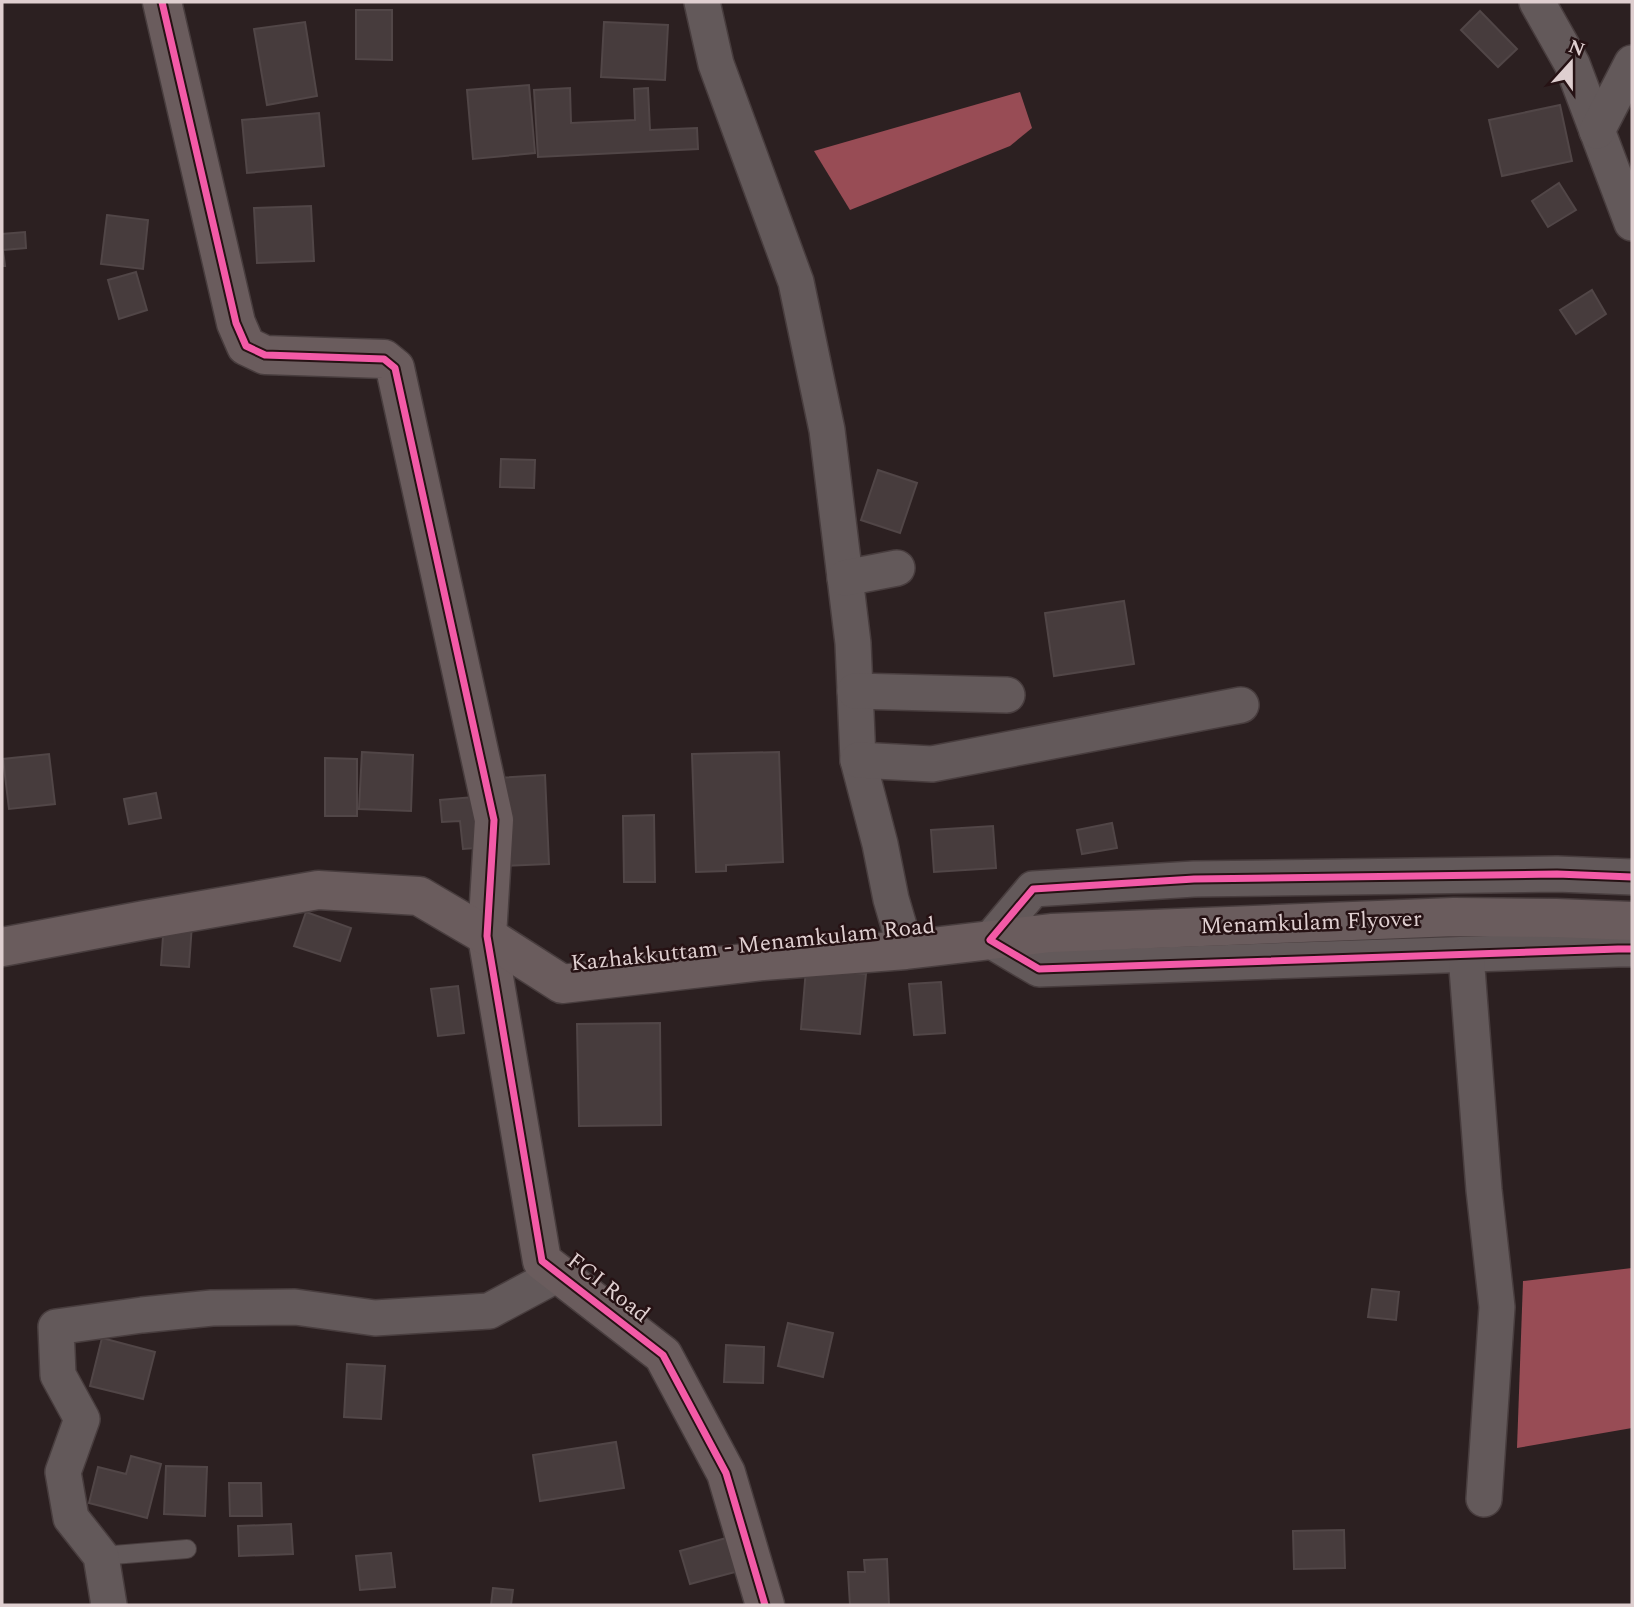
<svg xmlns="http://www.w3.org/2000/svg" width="1634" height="1607" font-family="Spectral,serif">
  <rect width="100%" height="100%" fill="#2c2021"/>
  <!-- water -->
  <g fill="#984c55">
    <path d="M 1020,92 L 1032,128 L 1010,146 L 850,210 L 814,151 Z"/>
    <path d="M 1632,1268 L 1632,1428 L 1517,1448 L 1523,1281 Z"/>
  </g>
  <!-- building -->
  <g fill="#473c3d" stroke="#514647" stroke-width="2">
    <path d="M 356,10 L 392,10 L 392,60 L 356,59 Z"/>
    <path d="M 1480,11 L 1517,49 L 1498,67 L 1461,30 Z"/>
    <path d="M 305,22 L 317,96 L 267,105 L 254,29 Z"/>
    <path d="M 604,22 L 668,25 L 665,80 L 601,77 Z"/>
    <path d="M 529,85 L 535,153 L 473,159 L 467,90 Z"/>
    <path d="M 570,88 L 571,123 L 635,120 L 634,89 L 648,88 L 650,130 L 697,128 L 698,149 L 538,157 L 534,90 Z"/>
    <path d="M 1560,105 L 1572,161 L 1502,176 L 1489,120 Z"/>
    <path d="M 319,113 L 324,166 L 247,173 L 242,120 Z"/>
    <path d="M 1559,183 L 1576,210 L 1548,227 L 1532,201 Z"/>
    <path d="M 311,206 L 314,261 L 257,263 L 254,208 Z"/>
    <path d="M 107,215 L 148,220 L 143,269 L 101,264 Z"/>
    <path d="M 25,232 L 26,248 L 3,250 L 5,266 L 2,266 L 2,234 Z"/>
    <path d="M 136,272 L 147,310 L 119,319 L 108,280 Z"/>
    <path d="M 1592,290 L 1606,314 L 1576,334 L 1560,310 Z"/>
    <path d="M 501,459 L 535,460 L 534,488 L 500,487 Z"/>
    <path d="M 878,470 L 917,483 L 900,533 L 861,520 Z"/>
    <path d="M 1124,601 L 1134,664 L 1054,676 L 1045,613 Z"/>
    <path d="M 362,752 L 413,755 L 411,811 L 359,809 Z"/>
    <path d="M 779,752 L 783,862 L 726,865 L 726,871 L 696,872 L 692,754 Z"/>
    <path d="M 49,754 L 55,804 L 9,809 L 3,759 Z"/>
    <path d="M 325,758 L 357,759 L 357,816 L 325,816 Z"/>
    <path d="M 545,775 L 549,864 L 502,866 L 498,778 Z"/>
    <path d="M 156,793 L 161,818 L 129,824 L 124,799 Z"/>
    <path d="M 485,796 L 489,847 L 463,849 L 460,821 L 442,822 L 440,800 Z"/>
    <path d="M 654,815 L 655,882 L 624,882 L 623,816 Z"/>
    <path d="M 1112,823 L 1117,848 L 1082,854 L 1077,830 Z"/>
    <path d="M 993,826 L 996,868 L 934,872 L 931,830 Z"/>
    <path d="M 306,912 L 351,928 L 340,961 L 294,946 Z"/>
    <path d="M 164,922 L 192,924 L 189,967 L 161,965 Z"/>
    <path d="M 806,969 L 866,974 L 860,1034 L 801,1029 Z"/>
    <path d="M 941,982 L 945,1033 L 914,1035 L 909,984 Z"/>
    <path d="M 458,986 L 464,1033 L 438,1036 L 431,989 Z"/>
    <path d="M 660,1023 L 661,1125 L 579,1126 L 577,1024 Z"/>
    <path d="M 1372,1289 L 1399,1292 L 1396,1320 L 1368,1317 Z"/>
    <path d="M 788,1323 L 833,1333 L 823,1377 L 778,1366 Z"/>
    <path d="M 102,1338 L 155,1352 L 143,1399 L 90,1386 Z"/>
    <path d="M 726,1345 L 764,1347 L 763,1383 L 724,1382 Z"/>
    <path d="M 347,1364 L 385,1366 L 381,1419 L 344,1417 Z"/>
    <path d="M 616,1442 L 624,1488 L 540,1501 L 533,1455 Z"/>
    <path d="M 131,1456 L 161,1464 L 147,1518 L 89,1503 L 98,1467 L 126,1474 Z"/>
    <path d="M 166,1466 L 207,1467 L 205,1516 L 164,1514 Z"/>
    <path d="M 229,1483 L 261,1483 L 262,1516 L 230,1516 Z"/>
    <path d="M 291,1524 L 293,1554 L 239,1556 L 238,1526 Z"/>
    <path d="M 1344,1530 L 1345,1568 L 1294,1569 L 1293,1531 Z"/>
    <path d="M 726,1538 L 735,1572 L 690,1584 L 680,1551 Z"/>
    <path d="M 391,1553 L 395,1587 L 360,1590 L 356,1556 Z"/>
    <path d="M 887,1559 L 889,1605 L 850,1605 L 848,1572 L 865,1572 L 864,1560 Z"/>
    <path d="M 493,1588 L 513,1590 L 511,1605 L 491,1605 Z"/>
  </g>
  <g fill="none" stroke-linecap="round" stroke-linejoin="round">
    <defs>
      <path id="lane" d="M 101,1556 L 187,1549"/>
      <g id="street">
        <path d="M 702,2 L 716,64 L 796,282 L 827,430 L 853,643 L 858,760 L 880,844 L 891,899 L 906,950"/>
        <path d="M 1537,2 L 1572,64 L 1632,223"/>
        <path d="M 1597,131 L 1632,63"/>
        <path d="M 845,578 L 897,568"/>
        <path d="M 855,691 L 1007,695"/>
        <path d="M 858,760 L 932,764 L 1241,705"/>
        <path d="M 1632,877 L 1557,874 L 1194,879 L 1033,889 L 990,940 L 1039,969 L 1618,949 L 1632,949"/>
        <path d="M 1466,955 L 1484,1190 L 1497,1307 L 1484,1499"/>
        <path d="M 109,1605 L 101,1556 L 71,1518 L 63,1472 L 82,1419 L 58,1375 L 56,1327 L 142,1315 L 212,1308 L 295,1307 L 375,1318 L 489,1311 L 558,1274"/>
      </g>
      <g id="secondary">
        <path d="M 162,2 L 236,323 L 246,346 L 265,355 L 384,359 L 395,368 L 494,820 L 487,936 L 542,1261 L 663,1355 L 726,1473 L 765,1605"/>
        <path d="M 2,947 L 145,920 L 318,890 L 419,896 L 487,936 L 562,984 L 763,961 L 906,950 L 1051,933 L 1454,917 L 1556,918 L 1632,921"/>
      </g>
    </defs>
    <!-- lane casing -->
    <use href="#lane" stroke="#483d3e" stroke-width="20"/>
    <!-- street casing -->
    <use href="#street" stroke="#483d3e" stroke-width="38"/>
    <!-- secondary casing -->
    <use href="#secondary" stroke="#483d3e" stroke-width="41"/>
    <!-- lane -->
    <use href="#lane" stroke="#63595a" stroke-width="18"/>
    <!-- street -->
    <use href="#street" stroke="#63595a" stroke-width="35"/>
    <!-- secondary -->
    <use href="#secondary" stroke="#6a5c5d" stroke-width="38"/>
    <defs>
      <g id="cycleway">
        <path d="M 162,2 L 236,323 L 246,346 L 265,355 L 384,359 L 395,368 L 494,820 L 487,936 L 542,1261 L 663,1355 L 726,1473 L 765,1605"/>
        <path d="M 1632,877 L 1557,874 L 1194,879 L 1033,889 L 990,940 L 1039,969 L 1618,949 L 1632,949"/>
      </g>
    </defs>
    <!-- cycleway casing -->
    <use href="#cycleway" stroke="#261214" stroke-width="11"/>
    <!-- cycleway -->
    <use href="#cycleway" stroke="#f35aa7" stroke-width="7"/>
  </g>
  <g text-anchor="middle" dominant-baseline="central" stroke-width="5" stroke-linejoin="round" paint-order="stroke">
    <!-- street labels -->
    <g font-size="23" fill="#dfcfd0" stroke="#261214">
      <text transform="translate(1311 923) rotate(-2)">Menamkulam Flyover</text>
      <text transform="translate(753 945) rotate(-6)">Kazhakkuttam - Menamkulam Road</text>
      <text transform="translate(608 1288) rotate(38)">FCI Road</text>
    </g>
  </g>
  <!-- border -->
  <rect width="1634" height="1607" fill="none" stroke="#dfcfd0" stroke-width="7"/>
  <!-- north arrow -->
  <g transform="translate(1571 63) rotate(21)" stroke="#261214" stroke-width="5" paint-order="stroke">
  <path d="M0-5L12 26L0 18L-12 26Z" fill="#dfcfd0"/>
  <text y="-10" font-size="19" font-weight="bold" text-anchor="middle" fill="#dfcfd0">N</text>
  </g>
</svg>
